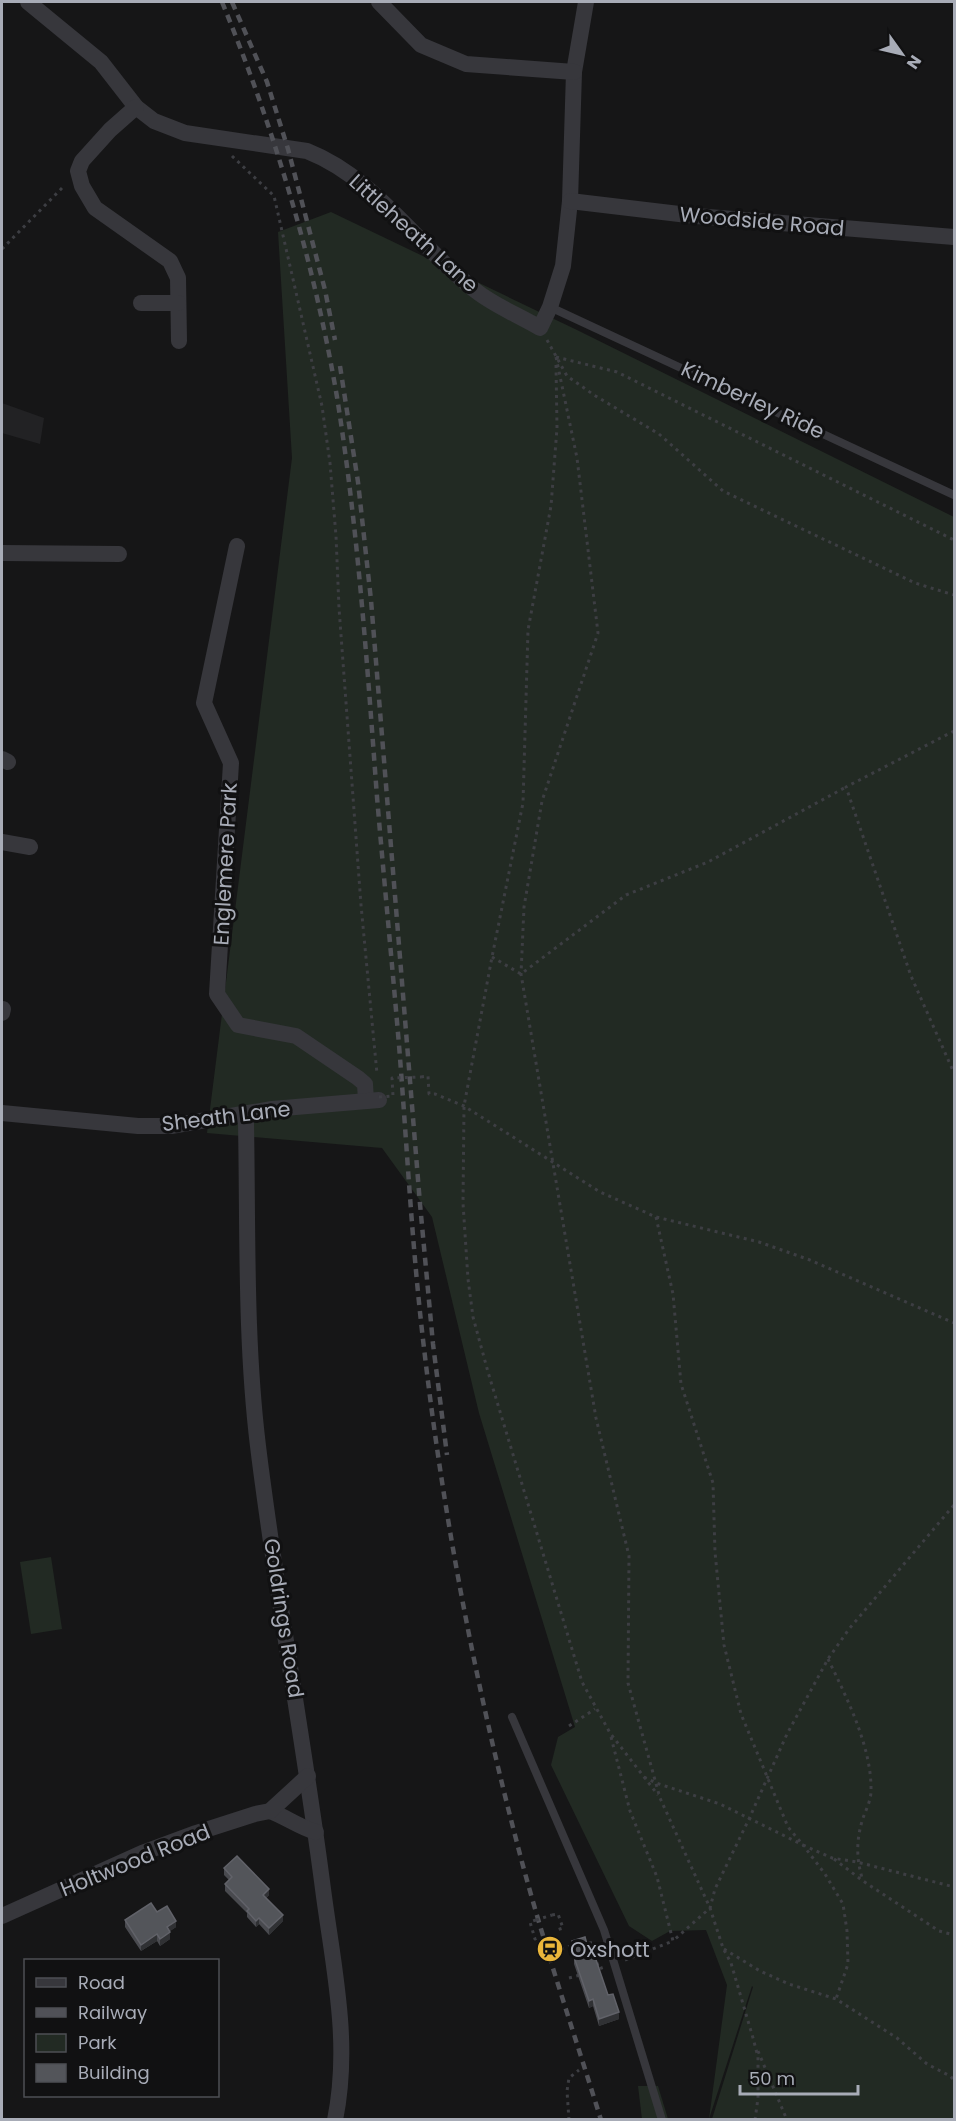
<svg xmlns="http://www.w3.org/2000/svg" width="956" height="2121" font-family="Poppins,sans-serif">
  <rect width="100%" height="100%" fill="#161617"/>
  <!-- built -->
  <path fill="#222224" d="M 2,403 L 44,418 L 40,444 L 2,433 Z"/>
  <!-- green -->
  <g fill="#222a23">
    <path d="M 331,212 L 577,330 L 954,517 L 954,2119 L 712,2119 L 753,1987 L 752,1986 L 709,2119 L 727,1985 L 706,1930 L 670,1931 L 652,1941 L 629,1926 L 551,1765 L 558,1737 L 575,1727 L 479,1413 L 432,1217 L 382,1148 L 207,1133 L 292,458 L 278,232 Z"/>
    <path d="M 51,1557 L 62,1629 L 31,1634 L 20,1562 Z"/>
    <path d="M 638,2086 L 658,2086 L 668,2119 L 642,2119 Z"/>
  </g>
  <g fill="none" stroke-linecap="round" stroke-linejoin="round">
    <!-- path -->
    <g stroke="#3d3e43" stroke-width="3" stroke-dasharray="3 4.5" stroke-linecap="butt">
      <path d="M 232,156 L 274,196 L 322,406 L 330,463 L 336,536 L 339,608 L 361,905 L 377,1074"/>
      <path d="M 2,249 L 65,185"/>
      <path d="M 547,340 L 567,376 L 594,395 L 659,434 L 723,491 L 915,583 L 954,595"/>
      <path d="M 556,357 L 577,458 L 598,633 L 542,801 L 524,907 L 521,974 L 596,1418 L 629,1556 L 628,1683 L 660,1798 L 710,1908 L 723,1948 L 731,1963 L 753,2038 L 758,2057 L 758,2098 L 755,2120"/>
      <path d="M 556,357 L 617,372 L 954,540"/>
      <path d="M 556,365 L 557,428 L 551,506 L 528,630 L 523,803 L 492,957 L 464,1106 L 463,1203 L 468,1279 L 473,1317 L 488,1372 L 582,1682 L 610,1733 L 658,1795"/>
      <path d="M 954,731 L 846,787 L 911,976 L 954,1073"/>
      <path d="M 492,957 L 521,974 L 626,895 L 708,862 L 846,787"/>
      <path d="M 421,1077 L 428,1076 L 429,1094 L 435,1094 L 464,1106 L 600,1192 L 656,1217 L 759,1242 L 810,1260 L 954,1323"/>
      <path d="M 656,1217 L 673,1294 L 681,1384 L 713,1483 L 715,1552 L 724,1645 L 741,1714 L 788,1827 L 803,1845 L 832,1858 L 857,1862 L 954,1887"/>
      <path d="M 828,1659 C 847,1698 872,1748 871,1791 C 871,1800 866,1810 863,1818 C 856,1840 856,1859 863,1881"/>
      <path d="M 569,1726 L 595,1709"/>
      <path d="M 611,1737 L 630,1811 L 657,1877 L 673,1941 L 710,1908 L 715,1889 L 749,1819 L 787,1734 L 828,1659 L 849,1629 L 954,1505"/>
      <path d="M 644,1777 L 656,1783 L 720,1804 L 803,1845 L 825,1874 L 843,1904 L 847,1931 L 848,1964 L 836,1999"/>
      <path d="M 834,1859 L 863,1881 L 939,1931 L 954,1935"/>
      <path d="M 552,1915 L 558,1914 L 563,1928 L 557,1930"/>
      <path d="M 536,1920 L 530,1922 L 535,1939 L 538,1937"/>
      <path d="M 583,1942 L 590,1941 L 599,1969 L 604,1967"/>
      <path d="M 561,1949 L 574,1945"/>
      <path d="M 724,1949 L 760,1971 L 789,1984 L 836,1999 L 897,2038 L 927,2064 L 950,2076 L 954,2080"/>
      <path d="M 625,1960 L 673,1941"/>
      <path d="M 569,1978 L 580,1975"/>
      <path d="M 758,2051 L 787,2120"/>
      <path d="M 569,2120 L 567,2091 L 569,2078 L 579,2070"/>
    </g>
    <!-- service -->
    <g stroke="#37373c" stroke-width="8">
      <path d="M 550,307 L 954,495"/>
      <path d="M 512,1717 L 604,1930 L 662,2120"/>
    </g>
    <!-- minor -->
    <g stroke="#37373c" stroke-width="16">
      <path d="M 28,2 L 101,62 L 136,107 L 154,121 L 185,133 L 307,151 C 376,178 418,247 476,291 C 495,306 520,316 540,328 L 550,307 L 563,266 L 570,201 L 574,72 L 586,2"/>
      <path d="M 379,2 L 421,45 L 466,64 L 574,72"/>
      <path d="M 136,107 L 110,130 L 82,161 L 78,171 L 82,186 L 95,208 L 170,261 L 178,278 L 179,341"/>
      <path d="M 570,201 L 696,216 L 954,237"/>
      <path d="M 141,303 L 178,303"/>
      <path d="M 237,546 L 204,703 L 231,763 L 217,994 L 238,1025 L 296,1036 L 358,1078 L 365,1084 L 366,1101"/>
      <path d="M 2,553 L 119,554"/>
      <path d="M 2,759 L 8,762"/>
      <path d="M 2,842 L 30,847"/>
      <path d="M 2,1013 L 3,1009"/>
      <path d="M 2,1113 L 138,1126 L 171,1126 L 272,1109 L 379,1100"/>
      <path d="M 244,1114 L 246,1123 C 248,1230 245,1339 258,1446 C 276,1594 304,1741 323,1889 C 333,1966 351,2042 335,2120"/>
      <path d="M 270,1811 C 286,1817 299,1827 316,1832"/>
      <path d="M 2,1916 L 142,1853 L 196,1833 L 255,1814 L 270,1811 L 308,1776"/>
    </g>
    <!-- rail -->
    <g stroke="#505157" stroke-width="4.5" stroke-dasharray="8 6" stroke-linecap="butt">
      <path d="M 222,2 C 274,128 314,262 337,397 C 358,529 367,663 377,797 C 384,880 392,962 399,1045 C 407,1146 412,1248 424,1348 C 443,1513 474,1678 516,1839 C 540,1934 572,2026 601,2120"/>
      <path d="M 232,2 L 267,82 L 288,149 L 325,290 L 335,340"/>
      <path d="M 340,366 L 358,482 L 371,600 L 420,1204 L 433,1344 L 447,1455"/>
    </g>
    <!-- path-bridge -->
    <g stroke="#3d3e43" stroke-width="3" stroke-dasharray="3 4.5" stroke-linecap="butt">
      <path d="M 379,1097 L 393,1096 L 392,1078 L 421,1077"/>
      <path d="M 536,1920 L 552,1915"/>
    </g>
  </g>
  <!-- wall -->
  <g fill="#494a4f">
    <path d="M 224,1868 L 269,1895 L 266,1898 L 283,1921 L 269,1935 L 259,1924 L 256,1927 L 247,1917 L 247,1913 L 225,1891 L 225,1884 L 229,1880 L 224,1875 Z"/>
    <path d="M 157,1912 L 176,1927 L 170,1931 L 170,1939 L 160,1946 L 157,1941 L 141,1951 L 125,1927 L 125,1920 Z"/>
    <path d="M 572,1941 L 589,1952 L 619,2019 L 599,2026 L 593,2006 L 589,2008 L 574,1964 L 574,1957 L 572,1948 Z"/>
  </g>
  <!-- shaded-wall -->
  <g fill="#303134">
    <path d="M 269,1889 L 269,1895 L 263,1901 L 263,1895 Z"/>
    <path d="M 283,1915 L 283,1921 L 269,1935 L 269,1928 Z"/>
    <path d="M 259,1918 L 259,1924 L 256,1927 L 256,1921 Z"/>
    <path d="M 176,1921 L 176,1927 L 167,1933 L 167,1927 Z"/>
    <path d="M 170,1932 L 170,1939 L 160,1946 L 160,1939 Z"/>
    <path d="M 157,1934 L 157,1941 L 141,1951 L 141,1945 Z"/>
    <path d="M 593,1999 L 593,2006 L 589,2008 L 589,2001 Z"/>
    <path d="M 619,2012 L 619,2019 L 599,2026 L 599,2019 Z"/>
  </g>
  <!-- building -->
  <g fill="#53555a" stroke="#616269" stroke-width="1.5">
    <path d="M 237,1856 L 269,1889 L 263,1895 L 283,1915 L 269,1928 L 259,1918 L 256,1921 L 247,1911 L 249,1909 L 225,1884 L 232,1877 L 224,1868 Z"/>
    <path d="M 151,1903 L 157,1912 L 167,1906 L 176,1921 L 167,1927 L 170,1932 L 160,1939 L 157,1934 L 141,1945 L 125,1920 Z"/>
    <path d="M 585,1937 L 589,1952 L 593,1951 L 608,1995 L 613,1994 L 619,2012 L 599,2019 L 593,1999 L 589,2001 L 574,1957 L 576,1956 L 572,1941 Z"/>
  </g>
  <!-- icons -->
  <defs>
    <symbol id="station-disc" viewBox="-11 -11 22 22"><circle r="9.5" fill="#eab63b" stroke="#111112"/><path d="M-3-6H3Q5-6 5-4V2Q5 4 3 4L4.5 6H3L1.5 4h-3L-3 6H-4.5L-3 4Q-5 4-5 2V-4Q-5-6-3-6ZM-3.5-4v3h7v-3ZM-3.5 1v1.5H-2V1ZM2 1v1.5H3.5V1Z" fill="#111"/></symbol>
  </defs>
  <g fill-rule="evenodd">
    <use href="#station-disc" x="535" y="1934" width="30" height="30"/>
  </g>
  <g text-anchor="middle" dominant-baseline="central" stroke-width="6" stroke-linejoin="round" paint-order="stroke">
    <!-- street labels -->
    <g font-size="21" fill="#a8acb7" stroke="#111112">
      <text transform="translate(762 221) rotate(5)">Woodside Road</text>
      <text transform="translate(414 233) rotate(42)">Littleheath Lane</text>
      <text transform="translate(753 400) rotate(25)">Kimberley Ride</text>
      <text transform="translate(225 864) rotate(-87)">Englemere Park</text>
      <text transform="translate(226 1116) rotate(-7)">Sheath Lane</text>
      <text transform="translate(284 1618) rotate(81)">Goldrings Road</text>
      <text transform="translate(135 1860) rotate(-22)">Holtwood Road</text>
    </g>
    <!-- poi labels -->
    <g font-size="21" fill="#a8acb7" stroke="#111112" text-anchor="start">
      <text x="570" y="1949">Oxshott</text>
    </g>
  </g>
  <!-- border -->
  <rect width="956" height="2121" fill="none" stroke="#a8acb7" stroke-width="6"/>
  <!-- legend -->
  <rect x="24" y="1959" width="195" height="138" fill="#111112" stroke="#4d4f54" stroke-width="1.5"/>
  <rect x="36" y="1978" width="30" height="9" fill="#37373c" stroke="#4d4f54" stroke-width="1.5"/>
  <text x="78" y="1989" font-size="18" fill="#a8acb7">Road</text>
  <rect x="36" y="2008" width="30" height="9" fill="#505157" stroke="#4d4f54" stroke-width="1.5"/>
  <text x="78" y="2019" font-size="18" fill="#a8acb7">Railway</text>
  <rect x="36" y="2034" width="30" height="18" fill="#222a23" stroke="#4d4f54" stroke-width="1.5"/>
  <text x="78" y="2049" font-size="18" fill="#a8acb7">Park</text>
  <rect x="36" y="2064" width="30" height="18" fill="#53555a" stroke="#4d4f54" stroke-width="1.5"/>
  <text x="78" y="2079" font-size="18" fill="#a8acb7">Building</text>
  <!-- north arrow -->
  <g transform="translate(902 54) rotate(124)" stroke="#111112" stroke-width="4.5" paint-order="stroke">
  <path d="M0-4.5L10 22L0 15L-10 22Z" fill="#a8acb7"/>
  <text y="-9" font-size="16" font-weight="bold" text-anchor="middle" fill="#a8acb7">N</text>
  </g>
  <!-- scale -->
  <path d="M740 2085v9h118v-9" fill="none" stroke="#a8acb7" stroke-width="3"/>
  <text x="749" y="2085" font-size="18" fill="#a8acb7" stroke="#111112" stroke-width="4.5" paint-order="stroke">50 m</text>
</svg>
